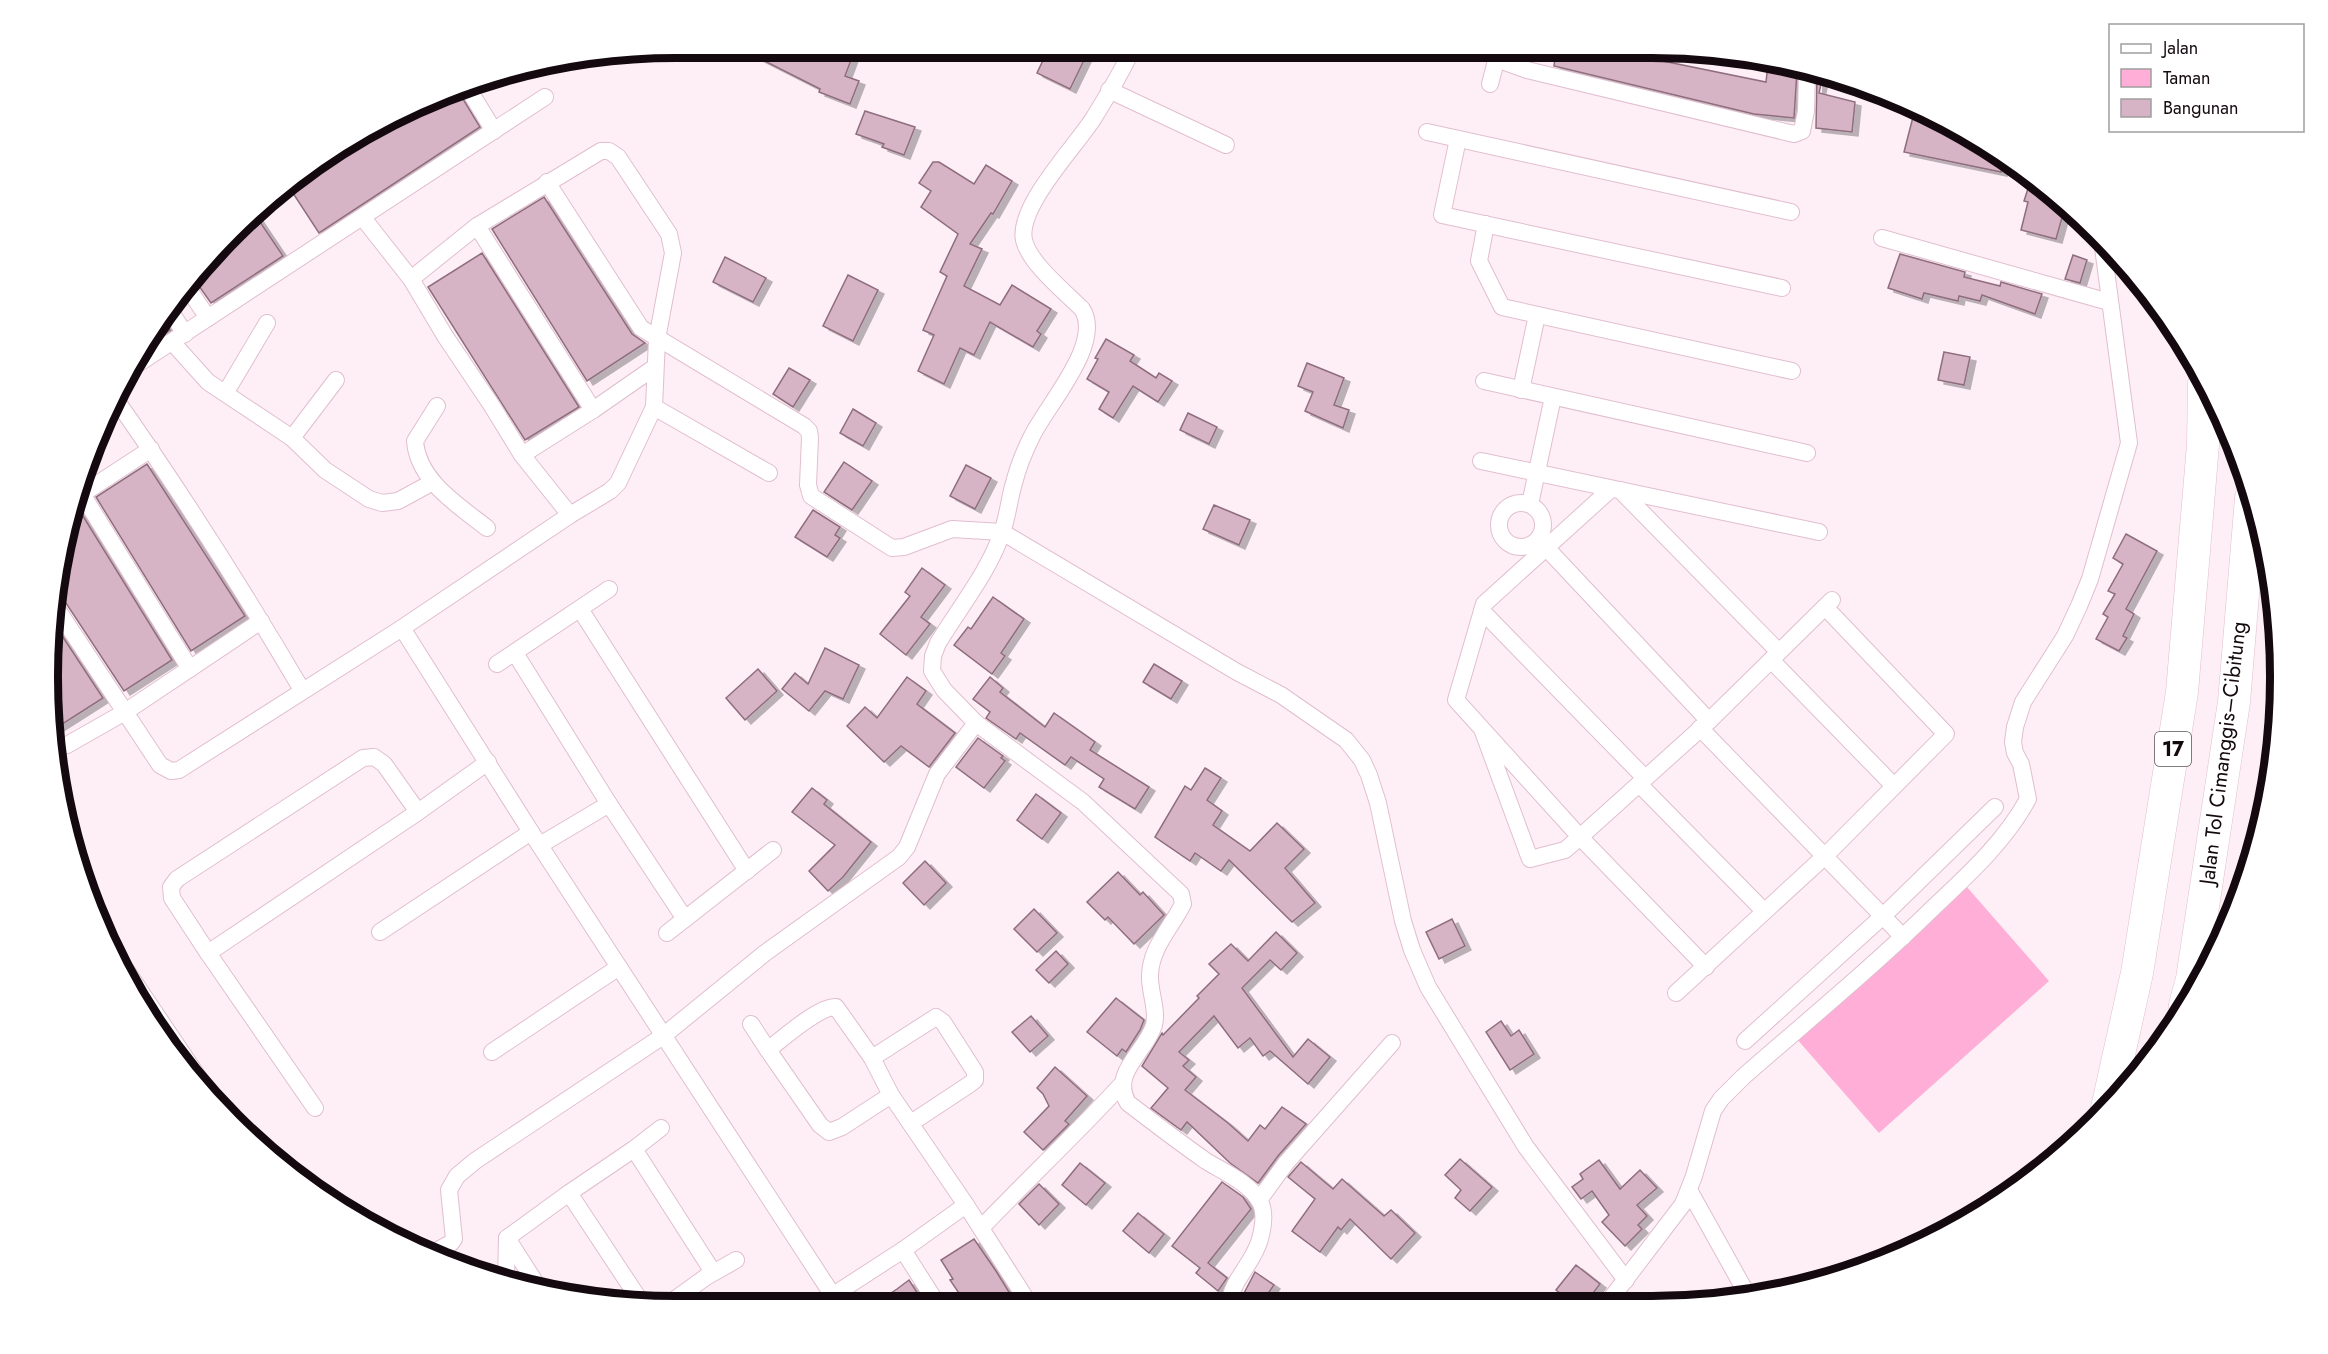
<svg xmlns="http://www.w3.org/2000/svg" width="2328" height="1354" font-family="Jost,sans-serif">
  <defs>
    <filter id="shadow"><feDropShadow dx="6" dy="4" stdDeviation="0" flood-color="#0004"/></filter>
  </defs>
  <rect width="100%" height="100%" fill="#feeff6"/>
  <!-- green -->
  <path fill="#feaed7" d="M 1966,886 L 2049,981 L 1879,1133 L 1796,1038 Z"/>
  <!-- building -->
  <g fill="#d7b4c5" stroke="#8e6e7e" stroke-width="1.5" filter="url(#shadow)">
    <path d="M 1556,50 L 1609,50 L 1766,82 L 1768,64 L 1797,70 L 1794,118 L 1754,114 L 1554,66 Z"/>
    <path d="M 854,52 L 845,76 L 859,81 L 850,104 L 819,92 L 820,89 L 749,53 L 795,53 L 809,60 L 812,53 Z"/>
    <path d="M 1047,52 L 1088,52 L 1070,89 L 1037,73 Z"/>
    <path d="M 1817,74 L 1823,75 L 1819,93 L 1855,102 L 1852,132 L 1816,128 Z"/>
    <path d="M 457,89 L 480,127 L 319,233 L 287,184 L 398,113 Z"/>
    <path d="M 865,111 L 915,127 L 904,155 L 882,147 L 884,144 L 856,134 Z"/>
    <path d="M 1913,117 L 1940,124 L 2000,154 L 2005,158 L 2001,172 L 1904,152 Z"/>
    <path d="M 933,162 L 939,162 L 974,184 L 986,165 L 1012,181 L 993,214 L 991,213 L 970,244 L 982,249 L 964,286 L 1000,305 L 1012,285 L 1051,309 L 1037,331 L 1041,334 L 1033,347 L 990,322 L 974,355 L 960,348 L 944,384 L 918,371 L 934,335 L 923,330 L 947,276 L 940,272 L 958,234 L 921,207 L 931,191 L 919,183 Z"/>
    <path d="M 2031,179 L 2065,207 L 2056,239 L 2021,230 L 2028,202 L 2024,201 Z"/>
    <path d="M 544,197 L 632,334 L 645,343 L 587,381 L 492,229 Z"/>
    <path d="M 254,213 L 283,256 L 211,303 L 194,279 L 232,233 Z"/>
    <path d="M 482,253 L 579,407 L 525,440 L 428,287 Z"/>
    <path d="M 1900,254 L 1965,272 L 1964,277 L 2000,286 L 2001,282 L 2042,294 L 2035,314 L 1982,295 L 1980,301 L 1959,296 L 1958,301 L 1924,293 L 1922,299 L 1888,288 Z"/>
    <path d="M 2073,255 L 2087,260 L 2080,283 L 2065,279 Z"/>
    <path d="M 725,257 L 766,278 L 753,302 L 713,282 Z"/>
    <path d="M 848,275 L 878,290 L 853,341 L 823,326 Z"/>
    <path d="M 162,318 L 170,330 L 142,349 L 154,327 Z"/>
    <path d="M 1106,339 L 1134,355 L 1130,361 L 1156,378 L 1159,373 L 1172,381 L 1158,402 L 1133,386 L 1113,418 L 1099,409 L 1109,392 L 1087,379 L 1098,359 L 1095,358 Z"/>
    <path d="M 1944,352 L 1970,357 L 1964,385 L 1938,380 Z"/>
    <path d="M 1307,363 L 1344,378 L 1334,405 L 1349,410 L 1343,428 L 1305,411 L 1313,392 L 1298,386 Z"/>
    <path d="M 789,368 L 810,380 L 793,407 L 773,394 Z"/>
    <path d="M 853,409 L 876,423 L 863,446 L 840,433 Z"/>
    <path d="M 1188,413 L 1217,427 L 1209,444 L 1180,430 Z"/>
    <path d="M 844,462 L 872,481 L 852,510 L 824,492 Z"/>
    <path d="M 147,464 L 245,616 L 191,651 L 96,497 Z"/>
    <path d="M 966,465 L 991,478 L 975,509 L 950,496 Z"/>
    <path d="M 1214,505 L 1250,520 L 1239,545 L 1203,529 Z"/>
    <path d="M 72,508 L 78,508 L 172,660 L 124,691 L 66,603 L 58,599 Z"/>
    <path d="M 813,510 L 840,527 L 835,535 L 840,538 L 827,557 L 795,537 Z"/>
    <path d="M 2126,534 L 2157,551 L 2126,609 L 2134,614 L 2123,636 L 2127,638 L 2119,651 L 2096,639 L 2108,617 L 2103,614 L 2115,594 L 2108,591 L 2123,564 L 2113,558 Z"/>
    <path d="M 922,568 L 945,585 L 921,617 L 930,624 L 906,655 L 880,634 L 910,596 L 905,592 Z"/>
    <path d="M 993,597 L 1024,619 L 1001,653 L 1005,656 L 992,674 L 954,645 L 968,627 L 971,629 Z"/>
    <path d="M 55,625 L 103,698 L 53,730 L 48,677 Z"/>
    <path d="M 825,648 L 859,665 L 843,699 L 825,691 L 809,711 L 782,689 L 795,673 L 808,684 Z"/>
    <path d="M 1154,664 L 1182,681 L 1171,699 L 1143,682 Z"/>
    <path d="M 758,669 L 777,691 L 745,720 L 726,698 Z"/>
    <path d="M 907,677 L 926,691 L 917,704 L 955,733 L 929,767 L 901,746 L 884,762 L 847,726 L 865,707 L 877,718 Z"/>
    <path d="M 990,677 L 1003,688 L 1000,692 L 1045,727 L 1054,713 L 1095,742 L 1090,750 L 1149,787 L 1135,809 L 1099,787 L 1104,779 L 1071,757 L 1065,765 L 1020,733 L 1016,739 L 986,718 L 990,712 L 973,699 Z"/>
    <path d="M 978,738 L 1003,756 L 1001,758 L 1005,761 L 984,788 L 956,767 Z"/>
    <path d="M 1205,768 L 1221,778 L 1207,800 L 1222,811 L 1213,825 L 1250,851 L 1277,823 L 1304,849 L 1285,868 L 1315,903 L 1292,922 L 1229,860 L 1221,871 L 1195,853 L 1190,861 L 1155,837 L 1185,786 L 1191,790 Z"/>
    <path d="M 812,788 L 827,800 L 824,804 L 871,842 L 843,877 L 828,891 L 809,871 L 835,845 L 792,812 Z"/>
    <path d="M 1036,794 L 1061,813 L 1042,839 L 1017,820 Z"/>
    <path d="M 925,861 L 946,883 L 924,905 L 903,883 Z"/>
    <path d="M 1118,872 L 1140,895 L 1143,892 L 1164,915 L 1134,944 L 1108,917 L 1105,920 L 1087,902 Z"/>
    <path d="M 1034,909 L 1057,933 L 1037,952 L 1014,929 Z"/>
    <path d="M 1452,919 L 1465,946 L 1439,959 L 1426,932 Z"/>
    <path d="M 1276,932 L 1297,953 L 1281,970 L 1270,960 L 1242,988 L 1293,1057 L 1308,1039 L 1330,1057 L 1308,1084 L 1270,1051 L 1263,1056 L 1250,1038 L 1238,1048 L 1214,1016 L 1179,1052 L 1189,1060 L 1183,1066 L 1196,1077 L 1185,1090 L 1228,1123 L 1248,1141 L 1260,1125 L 1265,1129 L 1282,1107 L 1306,1124 L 1278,1156 L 1258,1183 L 1230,1163 L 1187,1122 L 1181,1130 L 1151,1108 L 1168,1088 L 1142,1066 L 1162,1033 L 1163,1035 L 1199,998 L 1197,996 L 1219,974 L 1209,964 L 1231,944 L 1248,961 Z"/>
    <path d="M 1056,951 L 1068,964 L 1049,983 L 1036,970 Z"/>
    <path d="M 1116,998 L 1144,1020 L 1140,1030 L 1126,1052 L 1122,1049 L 1117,1056 L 1087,1032 Z"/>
    <path d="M 1031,1016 L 1048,1036 L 1030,1052 L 1012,1032 Z"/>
    <path d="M 1501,1021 L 1511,1036 L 1519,1030 L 1534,1054 L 1510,1070 L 1486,1032 Z"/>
    <path d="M 1055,1067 L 1087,1096 L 1065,1121 L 1069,1124 L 1043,1150 L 1024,1132 L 1049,1106 L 1043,1094 L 1037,1088 Z"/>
    <path d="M 1460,1159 L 1492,1187 L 1470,1211 L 1455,1198 L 1461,1190 L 1445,1175 Z"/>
    <path d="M 1599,1160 L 1620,1189 L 1640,1170 L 1657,1188 L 1637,1205 L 1647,1216 L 1638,1225 L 1642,1229 L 1625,1246 L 1602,1222 L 1609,1215 L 1592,1191 L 1581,1199 L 1572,1187 L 1583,1179 L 1580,1174 Z"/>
    <path d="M 1301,1162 L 1333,1189 L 1342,1179 L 1384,1216 L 1391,1210 L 1415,1233 L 1391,1259 L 1350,1219 L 1341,1230 L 1338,1227 L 1320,1252 L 1292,1231 L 1315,1199 L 1288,1177 Z"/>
    <path d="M 1080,1163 L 1105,1183 L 1086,1205 L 1062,1185 Z"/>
    <path d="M 1222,1182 L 1243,1197 L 1251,1209 L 1208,1263 L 1227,1278 L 1218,1291 L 1196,1273 L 1200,1268 L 1172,1246 Z"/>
    <path d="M 1039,1184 L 1059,1204 L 1039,1225 L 1019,1204 Z"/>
    <path d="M 1138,1213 L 1164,1234 L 1149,1253 L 1123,1231 Z"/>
    <path d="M 974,1239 L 996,1271 L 1017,1305 L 967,1305 L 950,1280 L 953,1279 L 941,1260 Z"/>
    <path d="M 1576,1265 L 1600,1284 L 1584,1305 L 1575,1305 L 1556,1290 Z"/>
    <path d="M 1255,1272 L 1274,1285 L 1260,1305 L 1244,1305 L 1240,1302 L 1241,1299 Z"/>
    <path d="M 909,1280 L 925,1305 L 873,1305 L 897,1289 Z"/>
  </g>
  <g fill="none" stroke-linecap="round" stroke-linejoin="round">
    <defs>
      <g id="street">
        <path d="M 1493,50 L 1502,61 L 1527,70 L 1794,134 L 1802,131 L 1806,111 L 1807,72"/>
        <path d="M 1131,51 C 1121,74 1106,98 1093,119 C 1075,147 1017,207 1024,240 C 1029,263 1065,292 1082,309 C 1104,343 1047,405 1032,436 C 1025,450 1018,467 1014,483 C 1009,499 1008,516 1002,532 C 990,570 959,608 938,643 L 933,656 L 932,671 L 944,690 L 976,723 L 1083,802 L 1181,894 L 1183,904 C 1171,928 1151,947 1150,975 C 1149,991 1158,1009 1154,1025 C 1146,1052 1110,1073 1128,1103 C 1154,1123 1179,1142 1206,1161 C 1224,1172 1250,1183 1260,1202 C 1266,1213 1263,1228 1260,1239 C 1254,1263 1231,1280 1229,1305"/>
        <path d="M 1490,84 L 1497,57"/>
        <path d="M 466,85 L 494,131"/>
        <path d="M 1109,90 L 1226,145"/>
        <path d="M 1427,132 L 1791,212"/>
        <path d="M 1458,139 L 1442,215 L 1782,288"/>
        <path d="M 547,182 L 641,328 L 804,426 L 809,431 L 810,438 L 808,485 L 811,496 L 892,548 L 904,547 L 952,529 L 1002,532 L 1237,672 L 1281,695 L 1346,740 L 1362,760 L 1369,775 L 1378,803 L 1403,921 L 1412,950 L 1428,987 L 1526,1147 L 1626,1280"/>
        <path d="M 1486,224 L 1479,261 L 1502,307 L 1792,371"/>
        <path d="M 477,226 L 593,410"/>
        <path d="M 1882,238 L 2109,302"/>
        <path d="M 411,279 L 477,226 L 601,151 L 609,151 L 618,157 L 669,234 L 673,253 L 657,339 L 654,407 L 618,483 L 610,491 L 570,515"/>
        <path d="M 187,287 L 208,318"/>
        <path d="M 169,309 L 185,334"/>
        <path d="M 172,342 L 208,382 L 292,438 L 325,470 L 369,499 L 382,503 L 398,501 L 433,482"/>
        <path d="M 130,369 L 545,97"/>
        <path d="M 1484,381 L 1807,453"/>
        <path d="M 1521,390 L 1537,315"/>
        <path d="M 226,392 L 267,323"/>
        <path d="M 114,397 C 181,492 243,590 302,690"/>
        <path d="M 437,406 L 415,441 C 418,481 458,505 487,528"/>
        <path d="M 654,407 L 769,473"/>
        <path d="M 292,438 L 336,380"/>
        <path d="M 522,455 L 593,410 L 655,367"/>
        <path d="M 1481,461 L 1819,532"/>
        <path d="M 1620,490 L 1779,652"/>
        <path d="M 82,494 L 190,669"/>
        <path d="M 76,498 L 151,449"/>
        <circle cx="1521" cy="525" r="22"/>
        <path d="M 1530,504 L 1553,397"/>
        <path d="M 1538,539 L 1709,721"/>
        <path d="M 57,609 L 160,765 L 171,771 L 179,770 L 402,628 L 570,515 L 522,455 L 492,406 L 445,336 L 411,279 L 363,218"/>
        <path d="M 580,609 L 747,871"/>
        <path d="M 1482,611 L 1645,778"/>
        <path d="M 402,628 L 531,832 L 839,1305"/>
        <path d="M 515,653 L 609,804"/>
        <path d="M 1771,660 L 1894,786"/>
        <path d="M 497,664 L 609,589"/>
        <path d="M 1700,728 L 1903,937"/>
        <path d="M 1482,729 L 1530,859 L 1565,850 L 1580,837 L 1456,700 L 1484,604 L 1611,489"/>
        <path d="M 55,748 L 67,745 L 125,712 L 261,621"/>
        <path d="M 1639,784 L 1764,911"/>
        <path d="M 540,845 L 609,804 L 685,919"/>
        <path d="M 380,932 L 531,832"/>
        <path d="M 667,933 L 773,850"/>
        <path d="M 208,953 L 418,812 L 488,762"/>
        <path d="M 116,955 L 209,1093"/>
        <path d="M 1706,967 L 1580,837 L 1709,721 L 1832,600"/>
        <path d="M 1676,993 L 1825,856 L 1946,734 L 1825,607"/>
        <path d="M 751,1024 L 768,1050"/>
        <path d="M 1745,1041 L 1883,916 L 1995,807"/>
        <path d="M 492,1052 L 619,967"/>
        <path d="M 872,1058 L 936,1017 L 943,1022 L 975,1072 L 975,1080 L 970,1084 L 911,1123"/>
        <path d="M 891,1095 L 842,1127 L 829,1132 L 820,1125 L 768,1050 C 782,1039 819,1006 836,1007 L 872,1058 L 891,1095 L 966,1205"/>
        <path d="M 315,1108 L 208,953 L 172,898 L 171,887 L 177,879 L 363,758 L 374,757 L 384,764 L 418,812"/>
        <path d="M 634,1149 L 713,1272"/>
        <path d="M 1689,1190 L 1747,1294"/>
        <path d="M 569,1193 L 634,1149 L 661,1128"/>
        <path d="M 1259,1200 L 1286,1163 L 1392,1043"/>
        <path d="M 981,1228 C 1027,1180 1076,1134 1122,1084"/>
        <path d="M 507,1238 L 537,1285"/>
        <path d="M 903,1250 L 938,1305"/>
        <path d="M 434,1252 L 451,1243 L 454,1239 L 449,1190 L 457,1176 L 475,1161 L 663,1036 L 765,953 L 899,857 L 907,847 L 937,774 L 976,723"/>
        <path d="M 506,1279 L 507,1238 L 569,1193 L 643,1305"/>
        <path d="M 667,1305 L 706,1277 L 736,1260"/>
        <path d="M 818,1305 L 903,1250 L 966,1205 L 1030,1305"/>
        <path d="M 1606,1305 L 1683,1204 L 1694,1176 L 1713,1111 L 1721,1099 L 1743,1077 C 1807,1021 1874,966 1935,906 C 1970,873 2005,841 2028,799 L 2021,764 L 2015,753 L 2013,742 L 2015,727 L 2023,702 L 2065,636 L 2079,606 L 2090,579 L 2129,443 L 2102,240"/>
      </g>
      <g id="highway">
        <path d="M 2185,1005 L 2192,979 L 2234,702 L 2251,498"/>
        <path d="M 2107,1108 L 2137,973 L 2182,692 L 2203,445 L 2204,384"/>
      </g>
    </defs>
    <!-- street casing -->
    <use href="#street" stroke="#e1becf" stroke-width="18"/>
    <!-- highway casing -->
    <use href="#highway" stroke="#e1becf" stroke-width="33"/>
    <!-- street -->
    <use href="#street" stroke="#fff" stroke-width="16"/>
    <!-- highway -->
    <use href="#highway" stroke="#fff" stroke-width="32"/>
  </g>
  <g text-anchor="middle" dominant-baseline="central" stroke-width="4.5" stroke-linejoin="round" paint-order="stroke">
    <!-- shield labels -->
    <rect fill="#fff" stroke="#5a5357" stroke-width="1.5" x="2155" y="732" width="36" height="34" rx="4.5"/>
    <g font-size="20" font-weight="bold" fill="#14090f">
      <text x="2173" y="749">17</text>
    </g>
    <!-- street labels -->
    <g font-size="21" fill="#14090f" stroke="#fff">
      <text transform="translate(2223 753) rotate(-83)">Jalan Tol Cimanggis–Cibitung</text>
    </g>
  </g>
  <!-- crop -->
  <path d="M0 0H2328V1354H0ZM676 58H1652A618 618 0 0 1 2270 676V678A618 618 0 0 1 1652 1296H676A618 618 0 0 1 58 678V676A618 618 0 0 1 676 58Z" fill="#fff" fill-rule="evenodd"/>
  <path fill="none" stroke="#14090f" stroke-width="8" d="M676 58H1652A618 618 0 0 1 2270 676V678A618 618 0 0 1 1652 1296H676A618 618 0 0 1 58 678V676A618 618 0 0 1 676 58Z"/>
  <!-- legend -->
  <rect x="2109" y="24" width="195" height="108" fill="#ffffff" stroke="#a19d9f" stroke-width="1.5"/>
  <rect x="2121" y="44" width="30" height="9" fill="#ffffff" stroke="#a19d9f" stroke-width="1.5"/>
  <text x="2163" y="54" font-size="18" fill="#14090f">Jalan</text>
  <rect x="2121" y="69" width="30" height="18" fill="#feaed7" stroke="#a19d9f" stroke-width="1.5"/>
  <text x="2163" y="84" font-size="18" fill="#14090f">Taman</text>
  <rect x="2121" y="99" width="30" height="18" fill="#d7b4c5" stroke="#a19d9f" stroke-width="1.5"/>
  <text x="2163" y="114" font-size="18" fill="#14090f">Bangunan</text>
</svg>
